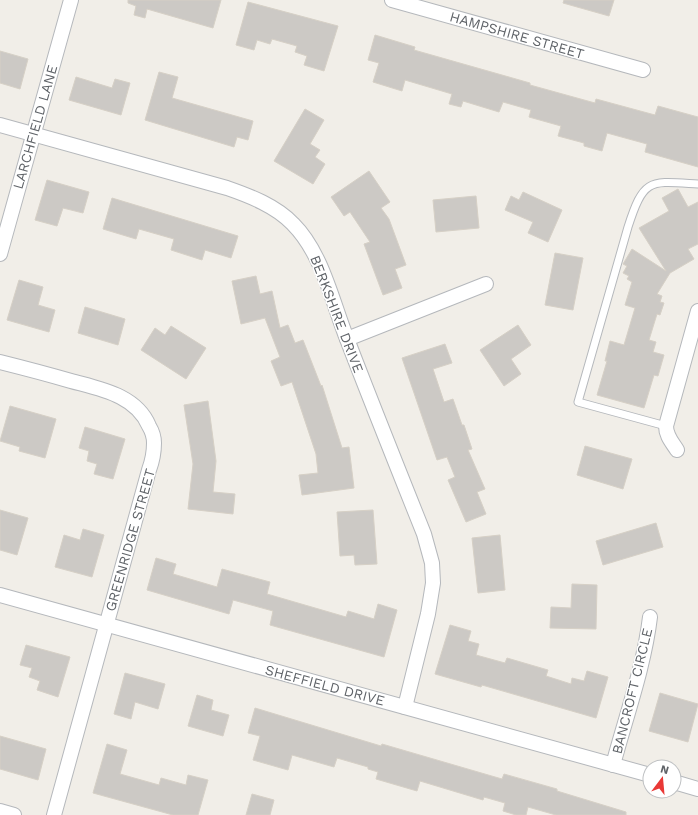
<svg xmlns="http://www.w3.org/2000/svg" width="698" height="815" font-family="'Work Sans',sans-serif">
  <rect width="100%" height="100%" fill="#f1eee8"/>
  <!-- building -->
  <g fill="#ccc9c5" stroke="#d6d0c6">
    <path d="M 128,0 L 221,0 L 213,28 L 147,9 L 145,18 L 134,15 L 136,6 L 128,3 Z"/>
    <path d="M 564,0 L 614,0 L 609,16 L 563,3 Z"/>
    <path d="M 248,2 L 338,26 L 324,71 L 304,65 L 307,56 L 295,52 L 297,46 L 272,39 L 270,44 L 257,40 L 254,50 L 236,45 Z"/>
    <path d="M 375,35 L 415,47 L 414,50 L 530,83 L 530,85 L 595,103 L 596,99 L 655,115 L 658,106 L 698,117 L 698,167 L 645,152 L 647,144 L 607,133 L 602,151 L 584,146 L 584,143 L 558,136 L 561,126 L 529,117 L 531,110 L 503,102 L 499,112 L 463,101 L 461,107 L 449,104 L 452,94 L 405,80 L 402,91 L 373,82 L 379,63 L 368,60 Z"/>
    <path d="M 0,51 L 28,59 L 20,89 L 0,83 Z"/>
    <path d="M 159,72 L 178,77 L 172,98 L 253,121 L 248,140 L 237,137 L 234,147 L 145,120 Z"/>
    <path d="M 76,77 L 112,88 L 115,79 L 130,83 L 121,115 L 69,100 Z"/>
    <path d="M 305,109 L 324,120 L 310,144 L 320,150 L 315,157 L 325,164 L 313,184 L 274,161 Z"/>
    <path d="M 369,171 L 390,202 L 381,208 L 389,219 L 406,265 L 395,269 L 402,288 L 383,295 L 364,244 L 370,242 L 350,212 L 344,216 L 331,197 Z"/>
    <path d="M 47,180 L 89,192 L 83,213 L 63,208 L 57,226 L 35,220 Z"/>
    <path d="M 678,189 L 688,207 L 698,202 L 698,244 L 688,249 L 694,259 L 670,273 L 657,294 L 662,296 L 660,302 L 664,303 L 660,315 L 657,314 L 649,340 L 656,342 L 653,352 L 664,355 L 658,376 L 654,375 L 644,408 L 597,395 L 607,361 L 605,361 L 610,341 L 624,345 L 635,308 L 625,305 L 632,282 L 627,279 L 629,276 L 623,273 L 627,266 L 623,264 L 632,249 L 666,271 L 639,228 L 669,211 L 662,198 Z"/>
    <path d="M 523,192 L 562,210 L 548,242 L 528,233 L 533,222 L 505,210 L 511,196 L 519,200 Z"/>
    <path d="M 476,196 L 479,228 L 436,232 L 433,200 Z"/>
    <path d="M 112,198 L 238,236 L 231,258 L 205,250 L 202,260 L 171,250 L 174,239 L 139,229 L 136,239 L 103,229 Z"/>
    <path d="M 555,253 L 583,258 L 573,310 L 545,305 Z"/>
    <path d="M 256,276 L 260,294 L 272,291 L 280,328 L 288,325 L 295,343 L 303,340 L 321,386 L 322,385 L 342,448 L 349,447 L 354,488 L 302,495 L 299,475 L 318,473 L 316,454 L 292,382 L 281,386 L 271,361 L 280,357 L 265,318 L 241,324 L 232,281 Z"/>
    <path d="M 19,280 L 43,287 L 38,305 L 55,310 L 49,332 L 7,320 Z"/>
    <path d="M 85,307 L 125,319 L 118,345 L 78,333 Z"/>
    <path d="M 518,325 L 531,345 L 511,359 L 521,374 L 504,386 L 480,350 Z"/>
    <path d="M 171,326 L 206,348 L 186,379 L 141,350 L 155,328 L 165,335 Z"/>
    <path d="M 445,344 L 452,363 L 433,369 L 444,402 L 453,399 L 462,425 L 464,425 L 472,449 L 468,450 L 485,489 L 477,492 L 486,514 L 466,522 L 448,480 L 455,477 L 447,457 L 437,460 L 402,358 Z"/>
    <path d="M 208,401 L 216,461 L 213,492 L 235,494 L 233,514 L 188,509 L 193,464 L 184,405 Z"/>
    <path d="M 10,406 L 56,419 L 45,458 L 19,451 L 20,447 L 0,441 Z"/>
    <path d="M 85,427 L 125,439 L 113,479 L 94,474 L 97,464 L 87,461 L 89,451 L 79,448 Z"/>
    <path d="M 585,446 L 632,459 L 623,489 L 577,475 Z"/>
    <path d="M 0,510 L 28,518 L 17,555 L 0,550 Z"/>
    <path d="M 373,510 L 377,564 L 355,565 L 354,555 L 340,556 L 337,512 Z"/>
    <path d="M 656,523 L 663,547 L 603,565 L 596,541 Z"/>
    <path d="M 83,529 L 104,535 L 92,577 L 55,567 L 64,535 L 80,540 Z"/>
    <path d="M 500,535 L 505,590 L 478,593 L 472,538 Z"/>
    <path d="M 156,558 L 176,564 L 173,574 L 217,587 L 222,569 L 270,582 L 267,594 L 346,617 L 348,611 L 374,619 L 378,604 L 397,610 L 384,657 L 270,625 L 273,611 L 233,600 L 229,614 L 147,590 Z"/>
    <path d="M 572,584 L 597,585 L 596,629 L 550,628 L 551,607 L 571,608 Z"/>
    <path d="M 450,625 L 471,631 L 468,641 L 479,644 L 476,655 L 505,663 L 507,658 L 548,670 L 546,676 L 571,684 L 572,678 L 584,681 L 587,671 L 608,677 L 596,718 L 482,685 L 481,687 L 435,674 Z"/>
    <path d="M 26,645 L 70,657 L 58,697 L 37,690 L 40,681 L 29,677 L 32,668 L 20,665 Z"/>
    <path d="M 125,673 L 165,684 L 158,709 L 135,702 L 131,719 L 114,714 Z"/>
    <path d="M 660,693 L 698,704 L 688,742 L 649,731 Z"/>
    <path d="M 197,695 L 213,700 L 211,710 L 229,715 L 223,736 L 188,726 Z"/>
    <path d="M 255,708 L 381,746 L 382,744 L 502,779 L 504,774 L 557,789 L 557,791 L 626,812 L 626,815 L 556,815 L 528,807 L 526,815 L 516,815 L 503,811 L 505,803 L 484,797 L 483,800 L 420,781 L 417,791 L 376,779 L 378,772 L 368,769 L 368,767 L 337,758 L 334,767 L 292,755 L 288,770 L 253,760 L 260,736 L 248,733 Z"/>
    <path d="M 0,736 L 46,749 L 38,780 L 0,769 Z"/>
    <path d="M 107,744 L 127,750 L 120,774 L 159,785 L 161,778 L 186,785 L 188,775 L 208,780 L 198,815 L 173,815 L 93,793 Z"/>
    <path d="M 252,794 L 274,800 L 270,815 L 246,815 Z"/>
  </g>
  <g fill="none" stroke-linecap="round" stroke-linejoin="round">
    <defs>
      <path id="service" d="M 666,426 L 578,402 L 628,227 C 644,177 650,181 698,184"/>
      <g id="minor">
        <path d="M 392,0 L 643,70"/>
        <path d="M 0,125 L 227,188 C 250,196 276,206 293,224 C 322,253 332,301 347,339 C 372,404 398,469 424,534 L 432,563 L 433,583 L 428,614 L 405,707"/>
        <path d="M 0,254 L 71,0"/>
        <path d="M 347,339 L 486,284"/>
        <path d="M 0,362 C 24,368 47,374 71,381 C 100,389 136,395 149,426 C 152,431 154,437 154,443 C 154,453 152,462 149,470 L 54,815"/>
        <path d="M 677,450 C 672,442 666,436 666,426 L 698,311"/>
        <path d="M 0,595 L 650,775"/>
        <path d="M 613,765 C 626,716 644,667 650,617"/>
        <path d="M 674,782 L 698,789"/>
        <path d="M 0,811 L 14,815"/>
      </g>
    </defs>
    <!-- service casing -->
    <use href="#service" stroke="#b5b8bc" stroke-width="9"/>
    <!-- minor casing -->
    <use href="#minor" stroke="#b5b8bc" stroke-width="16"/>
    <!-- service -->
    <use href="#service" stroke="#fff" stroke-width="7"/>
    <!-- minor -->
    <use href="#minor" stroke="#fff" stroke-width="14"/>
  </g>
  <g text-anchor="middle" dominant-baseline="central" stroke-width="3" stroke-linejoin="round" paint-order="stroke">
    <!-- street labels -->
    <g font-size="14" fill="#5f6368" stroke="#fff">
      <text transform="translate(517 35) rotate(16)">HAMPSHIRE STREET</text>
      <text transform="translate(35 127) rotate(-74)">LARCHFIELD LANE</text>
      <text transform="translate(337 314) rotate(69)">BERKSHIRE DRIVE</text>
      <text transform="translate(130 540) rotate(-74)">GREENRIDGE STREET</text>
      <text transform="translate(325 685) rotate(15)">SHEFFIELD DRIVE</text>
      <text transform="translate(632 691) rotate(-76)">BANCROFT CIRCLE</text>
    </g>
  </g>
  <!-- north arrow -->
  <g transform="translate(662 779) rotate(16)"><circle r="19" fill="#ffffff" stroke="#bfc1c3"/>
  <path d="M0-3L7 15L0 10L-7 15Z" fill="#e93836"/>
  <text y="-6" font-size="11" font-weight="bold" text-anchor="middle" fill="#5f6368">N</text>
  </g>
</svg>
